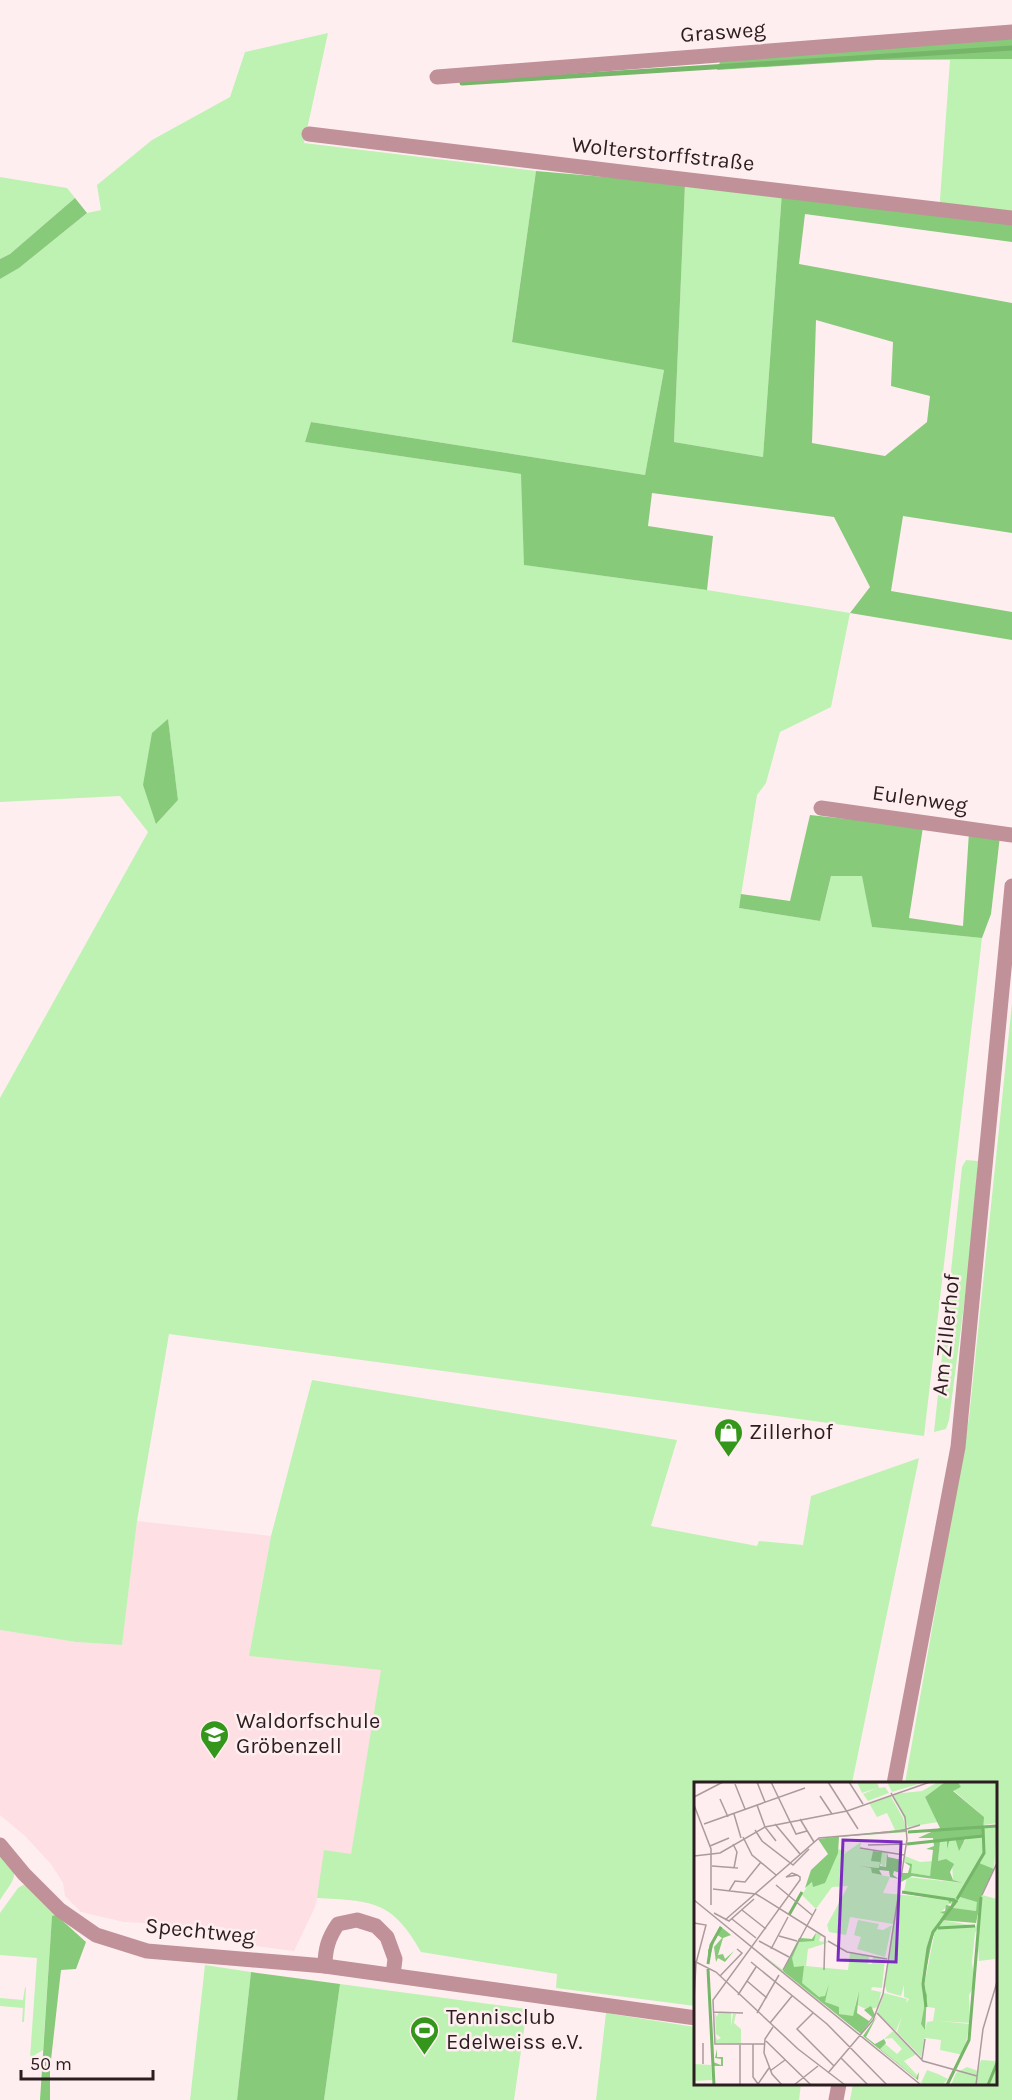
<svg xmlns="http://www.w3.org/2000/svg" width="1012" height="2100" font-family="Karla,sans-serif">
  <rect width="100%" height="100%" fill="#ffeef0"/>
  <!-- built -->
  <path fill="#fddfe4" d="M 137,1521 L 271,1536 L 249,1656 L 382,1669 L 351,1855 L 317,1898 L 315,1907 L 294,1951 L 234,1943 L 223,1927 L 124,1922 L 81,1912 L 65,1896 L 63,1883 L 51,1864 L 25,1836 L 0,1815 L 0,1630 L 76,1642 L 122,1645 Z"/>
  <!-- green -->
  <g fill="#bdf2b2" fill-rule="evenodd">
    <path d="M 328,33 L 304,143 L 536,171 L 512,341 L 664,370 L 645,475 L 311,422 L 305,442 L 522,474 L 525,565 L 707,590 L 850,613 L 831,707 L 780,732 L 766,783 L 757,795 L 739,908 L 820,921 L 831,876 L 863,876 L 872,927 L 982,938 L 924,1436 L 169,1334 L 137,1521 L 122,1645 L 76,1642 L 0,1630 L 0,1098 L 148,832 L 120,796 L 0,802 L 0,279 L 19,268 L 87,213 L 101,210 L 97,185 L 152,140 L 230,97 L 245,52 ZM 168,720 L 178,800 L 157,823 L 143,785 Z"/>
    <path d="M 1012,59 L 1012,224 L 939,214 L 950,60 Z"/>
    <path d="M 0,177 L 67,188 L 75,198 L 10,254 L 0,259 Z"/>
    <path d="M 685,184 L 782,192 L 763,457 L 674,442 Z"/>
    <path d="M 1012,1003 L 1012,2100 L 850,2100 L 853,2084 L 996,2084 L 996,1784 L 905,1783 L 969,1418 Z"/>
    <path d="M 966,1160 L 978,1161 L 970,1259 L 949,1420 L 946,1429 L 934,1432 L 962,1167 Z"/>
    <path d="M 312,1380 L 677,1440 L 651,1526 L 757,1546 L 759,1541 L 803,1545 L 811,1496 L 919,1458 L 852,1783 L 696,1784 L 695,2006 L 556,1988 L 557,1974 L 421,1952 C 392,1900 372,1901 317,1898 L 324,1850 L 351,1854 L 381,1670 L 249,1656 L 271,1536 Z"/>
    <path d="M 0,1851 C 21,1876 17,1874 0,1900 Z"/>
    <path d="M 23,1885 L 29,1886 L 56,1915 L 52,1917 L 43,2050 L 30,2058 L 37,1958 L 0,1955 L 0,1913 L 18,1888 Z"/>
    <path d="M 205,1965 L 251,1972 L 237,2100 L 190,2100 Z"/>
    <path d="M 340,1984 L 527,2009 L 514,2100 L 324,2100 Z"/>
    <path d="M 25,1987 L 26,1988 L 24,2022 L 22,2022 L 23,2008 L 0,2006 L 0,1998 L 23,2000 Z"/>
    <path d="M 606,2013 L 695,2027 L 696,2084 L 801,2084 L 799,2100 L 596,2100 Z"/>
  </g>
  <!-- forest -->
  <g fill="#87ca7a" fill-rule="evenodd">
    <path d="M 1012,36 L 1012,59 L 876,60 L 717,70 L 720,62 Z"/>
    <path d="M 536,171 L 685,184 L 674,442 L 763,457 L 782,192 L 1012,224 L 1012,242 L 805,214 L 799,264 L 1012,303 L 1012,533 L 903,516 L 891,591 L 1012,612 L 1012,640 L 850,613 L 870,587 L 834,517 L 652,493 L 648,526 L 713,536 L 707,590 L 524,565 L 521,474 L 305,442 L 311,422 L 645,475 L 664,370 L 512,342 ZM 816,320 L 893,342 L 891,386 L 930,396 L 927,422 L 885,456 L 812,443 Z"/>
    <path d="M 75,198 L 87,213 L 19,268 L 0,279 L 0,259 L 10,254 Z"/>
    <path d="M 168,719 L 178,800 L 156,824 L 143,785 L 152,733 Z"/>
    <path d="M 810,815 L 923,827 L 909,918 L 963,926 L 969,832 L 1000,836 L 991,914 L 982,938 L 872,927 L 862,876 L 831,876 L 820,921 L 739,908 L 741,894 L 790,901 Z"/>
    <path d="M 56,1915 L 86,1942 L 76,1969 L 61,1970 L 50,2069 L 50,2100 L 40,2100 L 52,1916 Z"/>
    <path d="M 251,1972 L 340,1984 L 324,2100 L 237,2100 Z"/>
  </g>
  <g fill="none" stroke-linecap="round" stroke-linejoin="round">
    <!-- stream -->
    <path stroke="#75b668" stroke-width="5" d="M 462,83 L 1012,48"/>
    <!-- minor -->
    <g stroke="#c19199" stroke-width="15">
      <path d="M 437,77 L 1012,32"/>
      <path d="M 309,134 C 543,164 778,189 1012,218"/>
      <path d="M 821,808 L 1012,835"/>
      <path d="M 0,1845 L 24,1874 L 60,1910 L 96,1935 L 147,1951 L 325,1966 L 696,2018"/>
      <path d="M 325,1966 C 325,1950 328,1938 338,1924 L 357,1920 L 376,1926 L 387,1937 L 395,1959 L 393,1975"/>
    </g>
    <!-- tertiary -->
    <g stroke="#c19199" stroke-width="15">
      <path d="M 894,1784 L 958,1447 L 1012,886"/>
      <path d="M 836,2100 L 839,2084"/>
    </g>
  </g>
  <!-- icons -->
  <defs>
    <symbol id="shop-pin" viewBox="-11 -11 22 30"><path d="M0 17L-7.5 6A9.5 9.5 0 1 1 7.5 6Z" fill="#34971b" stroke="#ffeef0"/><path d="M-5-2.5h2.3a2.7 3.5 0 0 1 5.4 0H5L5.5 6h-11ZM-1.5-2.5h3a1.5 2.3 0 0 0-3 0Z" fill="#fff"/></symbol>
    <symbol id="school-pin" viewBox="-11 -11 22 30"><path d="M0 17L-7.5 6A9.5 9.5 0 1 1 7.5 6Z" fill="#34971b" stroke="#ffeef0"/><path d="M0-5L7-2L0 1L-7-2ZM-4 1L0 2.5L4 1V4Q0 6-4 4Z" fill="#fff"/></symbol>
    <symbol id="stadium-pin" viewBox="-11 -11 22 30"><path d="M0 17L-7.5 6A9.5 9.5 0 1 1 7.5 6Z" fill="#34971b" stroke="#ffeef0"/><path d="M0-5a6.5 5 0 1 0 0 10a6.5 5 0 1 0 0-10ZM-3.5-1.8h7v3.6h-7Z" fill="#fff"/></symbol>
  </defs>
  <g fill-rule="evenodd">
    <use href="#shop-pin" x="712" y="1416" width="33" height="45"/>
    <use href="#school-pin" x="198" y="1718" width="33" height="45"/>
    <use href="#stadium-pin" x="408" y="2014" width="33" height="45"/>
  </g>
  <g text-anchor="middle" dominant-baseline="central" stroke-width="5" stroke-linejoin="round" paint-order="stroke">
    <!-- street labels -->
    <g font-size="22" fill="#2c1e20" stroke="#ffeef0">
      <text transform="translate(723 32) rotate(-4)">Grasweg</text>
      <text transform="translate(663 154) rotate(6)">Wolterstorffstraße</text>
      <text transform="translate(920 799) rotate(8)">Eulenweg</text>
      <text transform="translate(946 1335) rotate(-84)">Am Zillerhof</text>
      <text transform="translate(200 1931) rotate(6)">Spechtweg</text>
    </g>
    <!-- poi labels -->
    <g font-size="22" fill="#2c1e20" stroke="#ffeef0" text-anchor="start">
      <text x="749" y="1432">Zillerhof</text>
      <text x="236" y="1721">Waldorfschule<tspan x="236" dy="25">Gröbenzell</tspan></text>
      <text x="446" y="2017">Tennisclub<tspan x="446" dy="25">Edelweiss e.V.</tspan></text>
    </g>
  </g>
  <!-- overview -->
  <g transform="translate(694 1782)">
    <rect width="303" height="303" fill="#ffeef0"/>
    <path d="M 163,0 L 183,0 L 185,6 L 191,5 L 195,11 L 174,19 L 169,12 L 183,6 L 168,11 ZM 193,0 L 231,0 L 198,10 ZM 244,0 L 251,0 L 231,15 L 244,40 L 214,45 L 199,12 L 228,9 ZM 264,0 L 303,0 L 303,41 L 290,43 L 290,35 L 259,8 L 267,5 ZM 196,13 L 209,36 L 212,47 L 202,50 L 193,31 L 183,35 L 175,21 ZM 303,44 L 300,87 L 285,82 L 262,118 L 210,109 L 213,95 L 269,101 L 259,98 L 258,81 L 244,79 L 246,59 L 253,58 L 253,66 L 256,57 L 261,56 L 267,62 L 274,56 L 288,54 L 288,45 ZM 167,60 L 166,67 L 179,69 L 178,79 L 188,70 L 193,70 L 191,86 L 186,81 L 185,86 L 165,84 L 178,86 L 178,91 L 196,95 L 189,111 L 259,118 L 247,130 L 251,132 L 247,138 L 282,144 L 288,113 L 303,117 L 301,177 L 285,179 L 283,148 L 281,151 L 278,180 L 281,203 L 275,213 L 276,241 L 245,239 L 276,242 L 269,273 L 246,268 L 247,258 L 231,256 L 227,275 L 203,250 L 208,234 L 202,249 L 183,232 L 190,211 L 213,217 L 212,221 L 215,217 L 210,215 L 210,203 L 207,214 L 193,210 L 191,204 L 199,142 L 156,135 L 152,153 L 135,150 L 133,143 L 154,104 L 138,105 L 122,127 L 108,113 L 114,103 L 136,89 L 143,67 L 152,69 L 144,76 ZM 237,153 L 240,154 L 230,204 L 233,225 L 241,226 L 239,239 L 233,240 L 231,248 L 227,242 L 231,220 L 228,199 ZM 211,74 L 226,80 L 239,79 L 236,94 L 216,91 L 217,82 L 210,80 ZM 266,115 L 284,120 L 282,129 L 259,127 ZM 164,138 L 185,142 L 183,147 L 189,148 L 198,143 L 191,175 L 163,167 L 167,155 L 160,153 ZM 122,151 L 127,153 L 125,159 L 129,160 L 131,156 L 133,161 L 114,167 L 112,184 L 154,188 L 156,171 L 175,174 L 174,182 L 178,182 L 179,175 L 191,177 L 188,206 L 178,205 L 177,208 L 187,210 L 184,225 L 174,228 L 163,223 L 164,210 L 159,235 L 145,232 L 145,225 L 129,222 L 61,167 L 89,188 L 105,156 L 118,157 ZM 21,231 L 23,235 L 24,231 L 37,231 L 37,244 L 39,232 L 42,232 L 40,241 L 47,247 L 47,262 L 22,261 L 22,254 L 23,258 L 27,256 L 22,252 ZM 199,249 L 223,272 L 210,279 L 223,293 L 225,290 L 222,296 L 186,267 L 190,261 L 203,272 L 208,267 L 198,256 L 190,257 ZM 287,278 L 303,279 L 303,303 L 257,303 L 262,291 L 273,285 L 284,289 ZM 0,282 L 17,283 L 18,298 L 0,299 ZM 233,288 L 244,292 L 254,297 L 249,302 L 230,303 L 227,301 Z" fill="#bdf2b2" fill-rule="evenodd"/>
    <path d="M 251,0 L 264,0 L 267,5 L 259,9 L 290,35 L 289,54 L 271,57 L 265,69 L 261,56 L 256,57 L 253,67 L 253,58 L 246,60 L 244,79 L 252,77 L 260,82 L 256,90 L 259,98 L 269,101 L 218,94 L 207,100 L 208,91 L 214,91 L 216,84 L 210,80 L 218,82 L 217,91 L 236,94 L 239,68 L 232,67 L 240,64 L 239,56 L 224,56 L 246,46 L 231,15 ZM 212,47 L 212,50 L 145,55 L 144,71 L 131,101 L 119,105 L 118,100 L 111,106 L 117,88 L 134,72 L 124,57 ZM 179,69 L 188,70 L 186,84 L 192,85 L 193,70 L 194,75 L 208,78 L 206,91 L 200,89 L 199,93 L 205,97 L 196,95 L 195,89 L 185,88 L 188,93 L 178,91 L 177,86 L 165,84 L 185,86 L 186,80 L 177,79 ZM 285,81 L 300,87 L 288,113 L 282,141 L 246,138 L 250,132 L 246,130 L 251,129 L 252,123 L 257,124 L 258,119 L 256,122 L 254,118 L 206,111 L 262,118 ZM 266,115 L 283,120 L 282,129 L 259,126 ZM 26,144 L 52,165 L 37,153 L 29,156 L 24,173 L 29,172 L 31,177 L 40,169 L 31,180 L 24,176 L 22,180 L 20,165 L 28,156 L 22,152 L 14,183 L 14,168 ZM 122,151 L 120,159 L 105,160 L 98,176 L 100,185 L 110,184 L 108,201 L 125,215 L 131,214 L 135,202 L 131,220 L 145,225 L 145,232 L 159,234 L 165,209 L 163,231 L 175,239 L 178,235 L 170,228 L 177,224 L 181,233 L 167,252 L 89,189 L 105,156 L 118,157 ZM 237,153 L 239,154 L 229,204 L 233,213 L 231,248 L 227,242 L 231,220 L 228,199 ZM 13,186 L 19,280 L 27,283 L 27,277 L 21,276 L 23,267 L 23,275 L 29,275 L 29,284 L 39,284 L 20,284 L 20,303 ZM 183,234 L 172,255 L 181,262 L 190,257 L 192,261 L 186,267 L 222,296 L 225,290 L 224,298 L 230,303 L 169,254 Z" fill="#87ca7a" fill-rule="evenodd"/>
    <path fill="none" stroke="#75b668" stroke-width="3" d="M 214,50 L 303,44M 213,62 L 289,54M 208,110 L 261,118M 263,117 L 290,71 L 289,45M 95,133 L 108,110M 244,146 L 281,144M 14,182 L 17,163 L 27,145M 14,187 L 20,303M 232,225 L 229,202 L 234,166 L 239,150 L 263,118M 253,303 L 275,258 L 287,115M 294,303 L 303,281"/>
    <path fill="none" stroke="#ab9b9d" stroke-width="1.5" d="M 63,0 L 71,20M 77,0 L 102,52 L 113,49M 134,0 L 164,47M 155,0 L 169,22M 41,2 L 51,27M 126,14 L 138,32M 0,15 L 29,0M 26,17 L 34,35M 0,23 L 17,67 L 17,123M 63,23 L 71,45 L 82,59M 40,32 L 47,56M 106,37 L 120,60M 10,42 L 111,6M 81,42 L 106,72M 61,48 L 68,59 L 99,83 L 115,67M 49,55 L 58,73 L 82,93M 39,62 L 43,70 L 40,86M 174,63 L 212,62M 16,64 L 35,56M 166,66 L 210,73M 0,74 L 26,71 L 71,45 L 153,29 L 236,0M 18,84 L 44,86M 82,103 L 118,133M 19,107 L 62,112 L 131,155 L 130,188M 35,109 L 41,99 L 51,100 L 67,80M 288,113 L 303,81M 0,118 L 227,303M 48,128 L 72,147M 20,131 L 35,139 L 60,117M 38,137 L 62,156M 31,138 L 125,56 L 206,49 L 226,43M 0,141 L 12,143 L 2,181 L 0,218M 85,154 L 103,159M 65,159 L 95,175M 134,159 L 153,170 L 193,177M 77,167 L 94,135M 0,179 L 22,190 L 104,267 L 151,303M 57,180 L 133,242 L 193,303M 89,188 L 122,127M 26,194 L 48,171 L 43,167M 53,199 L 73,216M 44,213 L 62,185M 19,230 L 49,231M 63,231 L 85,193M 119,231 L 103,247 L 140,284M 183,231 L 229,279 L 283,294M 76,241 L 98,214M 79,245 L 71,257 L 70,271 L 78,292 L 88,303M 72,259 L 117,303M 59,262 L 59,295 L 64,302M 70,262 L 21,262 L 19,218 L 106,98 L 106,95 L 103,93 L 98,91 L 92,95 L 103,93M 46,263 L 46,303M 147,276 L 174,303M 228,277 L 231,257M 9,282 L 9,261M 76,289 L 91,278M 134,291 L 179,238 L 189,212 L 213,57 L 211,35 L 197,11M 64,302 L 75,286M 100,303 L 124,284M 282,303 L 289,247 L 303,200"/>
    <path fill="#7b2cbf" fill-opacity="0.15" stroke="#7b2cbf" stroke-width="3" d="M 149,58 L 207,60 L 202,180 L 144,178 Z"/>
    <rect width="303" height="303" fill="none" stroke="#2c1e20" stroke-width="3"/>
  </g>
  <!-- scale -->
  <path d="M21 2070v9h132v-9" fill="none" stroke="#2c1e20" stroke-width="3"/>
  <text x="30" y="2070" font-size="18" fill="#2c1e20" stroke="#ffeef0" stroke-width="4.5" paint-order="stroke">50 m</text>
</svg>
